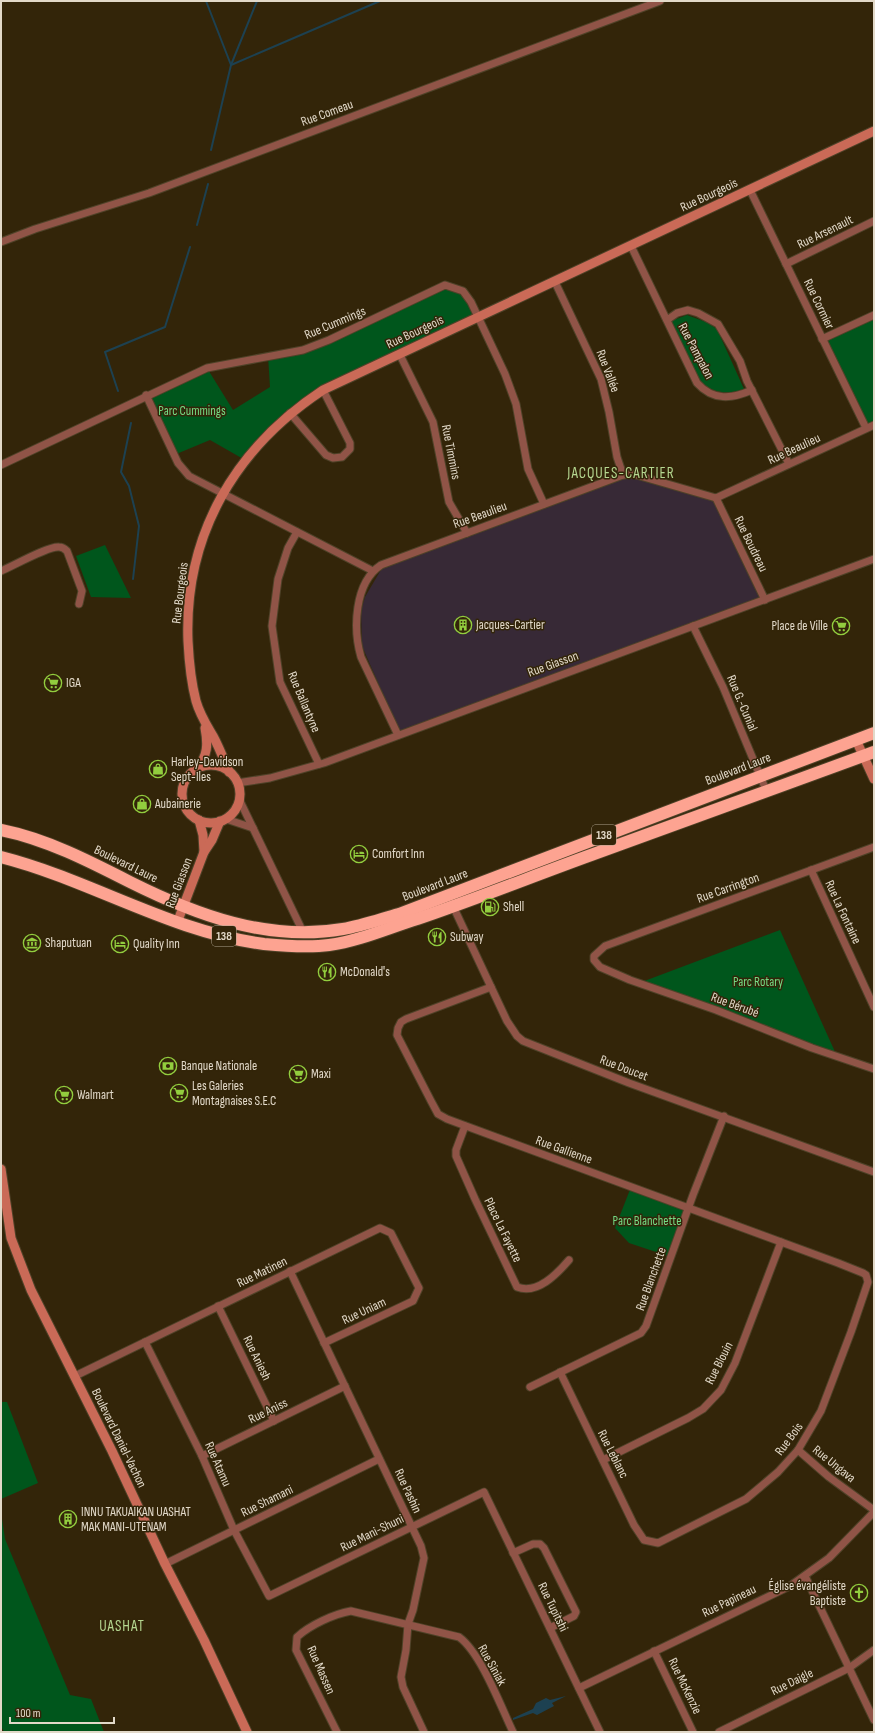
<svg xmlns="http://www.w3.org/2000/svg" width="875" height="1733" font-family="'Sofia Sans Condensed',sans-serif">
  <rect width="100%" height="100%" fill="#332509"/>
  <!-- education -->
  <path fill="#372936" d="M 622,478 L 639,479 L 715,501 L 761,599 L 399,731 L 362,646 L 361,610 L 365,597 L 382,568 Z"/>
  <!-- green -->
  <g fill="#00561c">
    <path d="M 458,288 L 478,318 L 323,390 L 245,460 L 210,440 L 174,455 L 146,395 L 207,368 L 233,410 L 270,387 L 268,356 L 303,350 L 437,289 Z"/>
    <path d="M 687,315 L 706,322 L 717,329 L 744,389 C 730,395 712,393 701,382 C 694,376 676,332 671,321 Z"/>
    <path d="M 874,320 L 874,421 L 867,424 L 827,341 L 868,321 Z"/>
    <path d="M 105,545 L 131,598 L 91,597 L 76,556 Z"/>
    <path d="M 780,930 L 836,1054 L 639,983 Z"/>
    <path d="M 631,1187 L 690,1210 L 671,1257 L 629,1243 L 615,1228 Z"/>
    <path d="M 1,1402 L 7,1402 L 38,1483 L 1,1499 Z"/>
    <path d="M 1,1512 L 5,1539 L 70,1695 L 91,1699 L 104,1732 L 4,1732 L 1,1726 Z"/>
  </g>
  <!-- water -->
  <path fill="#1d4151" d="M 566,1696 L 552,1703 L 554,1706 L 537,1715 L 533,1713 L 513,1720 L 513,1718 L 533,1709 L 536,1703 L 546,1698 L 550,1700 Z"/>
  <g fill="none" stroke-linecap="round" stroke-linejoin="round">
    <!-- stream -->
    <g stroke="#1d4151" stroke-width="2">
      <path d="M 206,1 L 231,65 L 380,1"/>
      <path d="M 211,150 L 231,65 L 257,1"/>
      <path d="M 197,225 L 208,184"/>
      <path d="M 118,391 L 105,352 L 165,327 L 190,247"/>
      <path d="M 131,423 L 121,472 L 129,486 L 139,526 L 133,579"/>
    </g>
    <defs>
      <g id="street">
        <path d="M 750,190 L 866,428"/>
        <path d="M 1,242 L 35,229 L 149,193 L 660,1"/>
        <path d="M 631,246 L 697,383 C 713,401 732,399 752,390"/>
        <path d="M 786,264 L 874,221"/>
        <path d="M 555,282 L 601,379 L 609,412 L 617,457 L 623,475"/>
        <path d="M 667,320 L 677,313 L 688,310 L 698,313 L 718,324 L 740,361 L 747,381 L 789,464"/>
        <path d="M 822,339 L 874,315"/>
        <path d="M 400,355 L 433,422 L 449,502 L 467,533"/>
        <path d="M 146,395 L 178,463 L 189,476 L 373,571"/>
        <path d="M 290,413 L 326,455 L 333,458 L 342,457 L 350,449 L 350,443 L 323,390"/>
        <path d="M 1,465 L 207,368 L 303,350 L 329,340 L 445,285 L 463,291 L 471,302 L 505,374 L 516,404 L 528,469 L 544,504"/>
        <path d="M 716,498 L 765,600"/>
        <path d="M 297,532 L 288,548 L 278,579 L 272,626 L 280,682 L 319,764"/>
        <path d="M 1,571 C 13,566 48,546 59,547 C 63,547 65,549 67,551 L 82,591 L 79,604"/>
        <path d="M 693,626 L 723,687 L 766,790"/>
        <path d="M 398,735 L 361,657 C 353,629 354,583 381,565 L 623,475 L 633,474 L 716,498 L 874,425"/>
        <path d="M 237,783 L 270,778 L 324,763 L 874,559"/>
        <path d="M 239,799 L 303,932"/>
        <path d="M 226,819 L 253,828"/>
        <path d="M 874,847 L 605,946 L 594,956 L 594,960 L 600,967 L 630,980 L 716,1010 L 812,1048 L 874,1069"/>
        <path d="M 811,870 L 874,1007"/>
        <path d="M 452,904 L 507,1021 L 517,1036 L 523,1041 L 629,1083 L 874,1172"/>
        <path d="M 491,987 L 406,1019 L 401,1022 L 398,1028 L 397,1035 L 431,1101 L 438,1114 L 447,1119 L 838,1263 L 863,1273 L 866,1275 L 868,1282 L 851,1332 L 821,1411 L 798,1450 L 778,1472 L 746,1499 L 658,1543 L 644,1540 L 634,1525 L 560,1372"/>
        <path d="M 465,1126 L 456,1150 L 456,1156 L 475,1199 L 517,1287 C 537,1295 557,1274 569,1260"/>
        <path d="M 290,1271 L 421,1546 L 424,1558 L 413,1610 L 408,1624 L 406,1650 L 401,1677 L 403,1687 L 424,1732"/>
        <path d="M 218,1306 L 274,1421"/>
        <path d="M 145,1342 L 202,1456 L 234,1530 L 269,1596 L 484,1492 L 600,1732"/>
        <path d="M 75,1376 L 380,1228 L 391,1233 L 419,1288 L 413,1301 L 324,1343"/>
        <path d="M 530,1387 L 641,1333 L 646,1326 L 693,1195 L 724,1116"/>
        <path d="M 798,1450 L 829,1477 L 874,1510"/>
        <path d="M 202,1456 L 345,1386"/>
        <path d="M 603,1460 L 688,1418 L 703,1409 L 721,1390 L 735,1363 L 781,1242"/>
        <path d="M 513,1553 L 533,1544 L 540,1544 L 544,1548 L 576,1612 L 574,1616 L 550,1628"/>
        <path d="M 165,1564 L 379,1459"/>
        <path d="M 805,1576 L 874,1720"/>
        <path d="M 654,1651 L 693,1732"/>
        <path d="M 579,1688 L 790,1586 L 829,1558 L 874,1512"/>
        <path d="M 337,1732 L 296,1650 L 297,1637 C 310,1625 334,1614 351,1611 L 459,1637 C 481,1653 501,1707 513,1732"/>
        <path d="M 719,1732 L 849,1668 L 874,1650"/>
      </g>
      <g id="secondary">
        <path d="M 856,740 L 874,779"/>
        <circle cx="211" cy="794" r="29"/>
        <path d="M 197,768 C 208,756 208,744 205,728"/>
        <path d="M 229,772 C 224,760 219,747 213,736 C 206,724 200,715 196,701 C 191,682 189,661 188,641 C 184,535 235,448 323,390 L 874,131"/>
        <path d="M 199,820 L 203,835 L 204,852"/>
        <path d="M 177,923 L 204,852 L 212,840 L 220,821"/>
        <path d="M 1,1169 L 11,1238 L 31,1290 L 112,1451 L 165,1564 L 204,1640 L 247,1732"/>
      </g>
      <g id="highway">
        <path d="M 1,830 C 46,839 89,861 130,882 C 196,915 268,942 343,929 C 362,926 381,919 399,914 L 874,733"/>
        <path d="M 1,857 C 91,880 171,932 264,944 C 285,946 308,948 329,945 C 359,941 388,928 417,919 C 476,899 533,876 591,855 C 685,820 780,787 874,752"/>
      </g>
    </defs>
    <!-- street casing -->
    <use href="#street" stroke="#4f4228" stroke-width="9"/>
    <!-- secondary casing -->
    <use href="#secondary" stroke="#4f4228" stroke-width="11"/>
    <!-- highway casing -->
    <use href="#highway" stroke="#4f4228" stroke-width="14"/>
    <!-- street -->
    <use href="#street" stroke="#905447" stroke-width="7"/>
    <!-- secondary -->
    <use href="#secondary" stroke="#ca6a57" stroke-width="9"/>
    <!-- highway -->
    <use href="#highway" stroke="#fda391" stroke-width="12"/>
  </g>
  <!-- icons -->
  <defs>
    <symbol id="building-ring" viewBox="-11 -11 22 22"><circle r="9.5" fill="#332509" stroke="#92cd3e" stroke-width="1.5"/><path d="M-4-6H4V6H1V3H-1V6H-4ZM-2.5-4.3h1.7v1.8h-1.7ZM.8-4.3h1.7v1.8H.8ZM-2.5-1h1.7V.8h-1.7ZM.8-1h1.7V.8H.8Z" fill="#92cd3e"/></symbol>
    <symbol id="supermarket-ring" viewBox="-11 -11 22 22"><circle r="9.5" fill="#332509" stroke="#92cd3e" stroke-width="1.5"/><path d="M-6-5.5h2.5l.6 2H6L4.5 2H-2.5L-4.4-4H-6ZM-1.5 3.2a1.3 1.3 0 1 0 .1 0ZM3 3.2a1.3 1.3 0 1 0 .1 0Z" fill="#92cd3e"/></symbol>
    <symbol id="shop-ring" viewBox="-11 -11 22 22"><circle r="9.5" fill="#332509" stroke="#92cd3e" stroke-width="1.5"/><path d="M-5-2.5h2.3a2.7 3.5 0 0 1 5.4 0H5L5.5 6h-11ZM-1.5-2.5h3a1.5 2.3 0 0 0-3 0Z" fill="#92cd3e"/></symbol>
    <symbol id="hotel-ring" viewBox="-11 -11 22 22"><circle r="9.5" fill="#332509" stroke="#92cd3e" stroke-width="1.5"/><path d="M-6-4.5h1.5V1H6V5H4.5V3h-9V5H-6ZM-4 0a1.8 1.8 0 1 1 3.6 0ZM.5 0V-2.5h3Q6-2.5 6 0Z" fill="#92cd3e"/></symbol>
    <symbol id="fuel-ring" viewBox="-11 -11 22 22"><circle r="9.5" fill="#332509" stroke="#92cd3e" stroke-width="1.5"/><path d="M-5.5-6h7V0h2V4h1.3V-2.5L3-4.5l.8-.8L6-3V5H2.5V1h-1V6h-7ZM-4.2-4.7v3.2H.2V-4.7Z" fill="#92cd3e"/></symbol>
    <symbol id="restaurant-ring" viewBox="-11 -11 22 22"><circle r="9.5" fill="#332509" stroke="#92cd3e" stroke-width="1.5"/><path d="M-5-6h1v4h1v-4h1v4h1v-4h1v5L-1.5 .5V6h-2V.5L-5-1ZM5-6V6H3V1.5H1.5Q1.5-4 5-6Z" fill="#92cd3e"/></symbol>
    <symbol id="museum-ring" viewBox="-11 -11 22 22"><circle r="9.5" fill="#332509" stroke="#92cd3e" stroke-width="1.5"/><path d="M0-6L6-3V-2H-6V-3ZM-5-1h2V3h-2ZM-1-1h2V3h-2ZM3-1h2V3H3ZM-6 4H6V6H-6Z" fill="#92cd3e"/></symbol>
    <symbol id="bank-ring" viewBox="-11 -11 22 22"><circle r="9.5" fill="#332509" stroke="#92cd3e" stroke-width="1.5"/><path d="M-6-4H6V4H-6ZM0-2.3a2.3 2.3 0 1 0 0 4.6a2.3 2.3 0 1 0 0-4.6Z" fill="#92cd3e"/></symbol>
    <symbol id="church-ring" viewBox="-11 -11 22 22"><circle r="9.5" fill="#332509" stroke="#92cd3e" stroke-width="1.5"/><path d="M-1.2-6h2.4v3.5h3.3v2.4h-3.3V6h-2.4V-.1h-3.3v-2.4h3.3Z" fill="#92cd3e"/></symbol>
  </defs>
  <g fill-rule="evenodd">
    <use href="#building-ring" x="453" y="615" width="20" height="20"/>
    <use href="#supermarket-ring" x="831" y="616" width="20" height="20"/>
    <use href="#supermarket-ring" x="43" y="673" width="20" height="20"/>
    <use href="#shop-ring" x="148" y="759" width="20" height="20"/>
    <use href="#shop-ring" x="132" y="794" width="20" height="20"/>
    <use href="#hotel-ring" x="349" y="844" width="20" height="20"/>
    <use href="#fuel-ring" x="480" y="897" width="20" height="20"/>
    <use href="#restaurant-ring" x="427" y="927" width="20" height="20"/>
    <use href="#museum-ring" x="22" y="933" width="20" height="20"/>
    <use href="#hotel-ring" x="110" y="934" width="20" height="20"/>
    <use href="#restaurant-ring" x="317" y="962" width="20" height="20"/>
    <use href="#bank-ring" x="158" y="1056" width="20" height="20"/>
    <use href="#supermarket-ring" x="288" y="1064" width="20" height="20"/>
    <use href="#supermarket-ring" x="169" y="1083" width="20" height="20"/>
    <use href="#supermarket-ring" x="54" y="1085" width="20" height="20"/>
    <use href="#building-ring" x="58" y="1509" width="20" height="20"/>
    <use href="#church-ring" x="849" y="1583" width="20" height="20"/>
  </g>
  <g text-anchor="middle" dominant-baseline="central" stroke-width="3" stroke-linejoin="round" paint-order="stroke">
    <!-- shield labels -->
    <g fill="#332509" stroke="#aea38f" stroke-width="1">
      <rect x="592" y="825" width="24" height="20" rx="3"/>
      <rect x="212" y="926" width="24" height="20" rx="3"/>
    </g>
    <g font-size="12" font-weight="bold" fill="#e2d9c9">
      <text x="604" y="835">138</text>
      <text x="224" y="936">138</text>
    </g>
    <!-- street labels -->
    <g font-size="13" fill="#e2d9c9" stroke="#332509">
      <text transform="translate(327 113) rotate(-20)">Rue Comeau</text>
      <text transform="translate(709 195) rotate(-25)">Rue Bourgeois</text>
      <text transform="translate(825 232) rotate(-26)">Rue Arsenault</text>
      <text transform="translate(819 304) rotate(64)">Rue Cormier</text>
      <text transform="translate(335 323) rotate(-23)">Rue Cummings</text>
      <text transform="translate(415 332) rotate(-25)">Rue Bourgeois</text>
      <text transform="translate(696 351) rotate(62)">Rue Pampalon</text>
      <text transform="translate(608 371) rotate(69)">Rue Vallée</text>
      <text transform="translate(794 449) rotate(-25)">Rue Beaulieu</text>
      <text transform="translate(451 452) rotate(79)">Rue Timmins</text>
      <text transform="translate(480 515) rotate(-20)">Rue Beaulieu</text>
      <text transform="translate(751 544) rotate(64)">Rue Boudreau</text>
      <text transform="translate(180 593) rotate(-83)">Rue Bourgeois</text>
      <text transform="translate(553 664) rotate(-20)">Rue Giasson</text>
      <text transform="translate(304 702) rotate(67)">Rue Ballantyne</text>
      <text transform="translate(742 703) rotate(67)">Rue G.-Cunial</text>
      <text transform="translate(738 769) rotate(-21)">Boulevard Laure</text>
      <text transform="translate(126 864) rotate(26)">Boulevard Laure</text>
      <text transform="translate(179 883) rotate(-69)">Rue Giasson</text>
      <text transform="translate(435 885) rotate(-21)">Boulevard Laure</text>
      <text transform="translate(728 888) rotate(-20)">Rue Carrington</text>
      <text transform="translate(843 912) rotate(65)">Rue La Fontaine</text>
      <text transform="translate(735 1005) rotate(20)">Rue Bérubé</text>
      <text transform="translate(624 1068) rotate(21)">Rue Doucet</text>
      <text transform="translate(564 1150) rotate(20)">Rue Gallienne</text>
      <text transform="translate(503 1230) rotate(64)">Place La Fayette</text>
      <text transform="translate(262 1272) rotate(-26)">Rue Matinen</text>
      <text transform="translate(651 1279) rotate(-70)">Rue Blanchette</text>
      <text transform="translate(364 1311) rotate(-25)">Rue Uniam</text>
      <text transform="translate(257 1358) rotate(64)">Rue Aniesh</text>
      <text transform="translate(719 1363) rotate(-63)">Rue Blouin</text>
      <text transform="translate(268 1411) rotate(-26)">Rue Aniss</text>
      <text transform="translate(119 1438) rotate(64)">Boulevard Daniel-Vachon</text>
      <text transform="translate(789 1439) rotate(-53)">Rue Bois</text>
      <text transform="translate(613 1454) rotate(63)">Rue Leblanc</text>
      <text transform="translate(218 1464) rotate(66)">Rue Atamu</text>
      <text transform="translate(834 1464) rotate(39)">Rue Ungava</text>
      <text transform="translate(408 1491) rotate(65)">Rue Pashin</text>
      <text transform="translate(267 1501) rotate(-26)">Rue Shamani</text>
      <text transform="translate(372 1533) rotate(-26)">Rue Mani-Shuni</text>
      <text transform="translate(729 1601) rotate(-26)">Rue Papineau</text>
      <text transform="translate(553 1607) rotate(64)">Rue Tupitshi</text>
      <text transform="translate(492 1665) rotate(61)">Rue Siniak</text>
      <text transform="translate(321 1670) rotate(66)">Rue Massen</text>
      <text transform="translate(792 1682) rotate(-26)">Rue Daigle</text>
      <text transform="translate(685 1686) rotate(64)">Rue McKenzie</text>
    </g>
    <!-- park labels -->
    <g font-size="13" fill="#75dc85" stroke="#332509">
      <text x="192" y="411">Parc Cummings</text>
      <text x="758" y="982">Parc Rotary</text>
      <text x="647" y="1221">Parc Blanchette</text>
    </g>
    <!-- poi labels -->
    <g font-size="13" fill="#e2d9c9" stroke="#332509" text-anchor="start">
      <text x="476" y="625">Jacques-Cartier</text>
      <text x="828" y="626" text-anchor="end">Place de Ville</text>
      <text x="66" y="683">IGA</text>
      <text x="171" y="762">Harley-Davidson<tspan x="171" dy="15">Sept-Iles</tspan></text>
      <text x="155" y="804">Aubainerie</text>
      <text x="372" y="854">Comfort Inn</text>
      <text x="503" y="907">Shell</text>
      <text x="450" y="937">Subway</text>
      <text x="45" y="943">Shaputuan</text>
      <text x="133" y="944">Quality Inn</text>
      <text x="340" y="972">McDonald's</text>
      <text x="181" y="1066">Banque Nationale</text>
      <text x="311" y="1074">Maxi</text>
      <text x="192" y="1086">Les Galeries<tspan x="192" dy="15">Montagnaises S.E.C</tspan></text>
      <text x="77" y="1095">Walmart</text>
      <text x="81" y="1512">INNU TAKUAIKAN UASHAT<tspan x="81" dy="15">MAK MANI-UTENAM</tspan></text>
      <text x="846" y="1586" text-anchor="end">Église évangéliste<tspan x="846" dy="15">Baptiste</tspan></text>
    </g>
    <!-- quarter labels -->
    <g font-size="15" letter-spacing="1" fill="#b5d790" stroke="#332509">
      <text x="621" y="473">JACQUES-CARTIER</text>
      <text x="122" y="1626">UASHAT</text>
    </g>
  </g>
  <!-- border -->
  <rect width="875" height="1733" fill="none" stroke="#e2d9c9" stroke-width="4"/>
  <!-- scale -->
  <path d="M10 1717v6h104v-6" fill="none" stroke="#e2d9c9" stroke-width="2"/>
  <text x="16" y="1717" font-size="12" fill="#e2d9c9" stroke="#332509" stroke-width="3" paint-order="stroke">100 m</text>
</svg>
